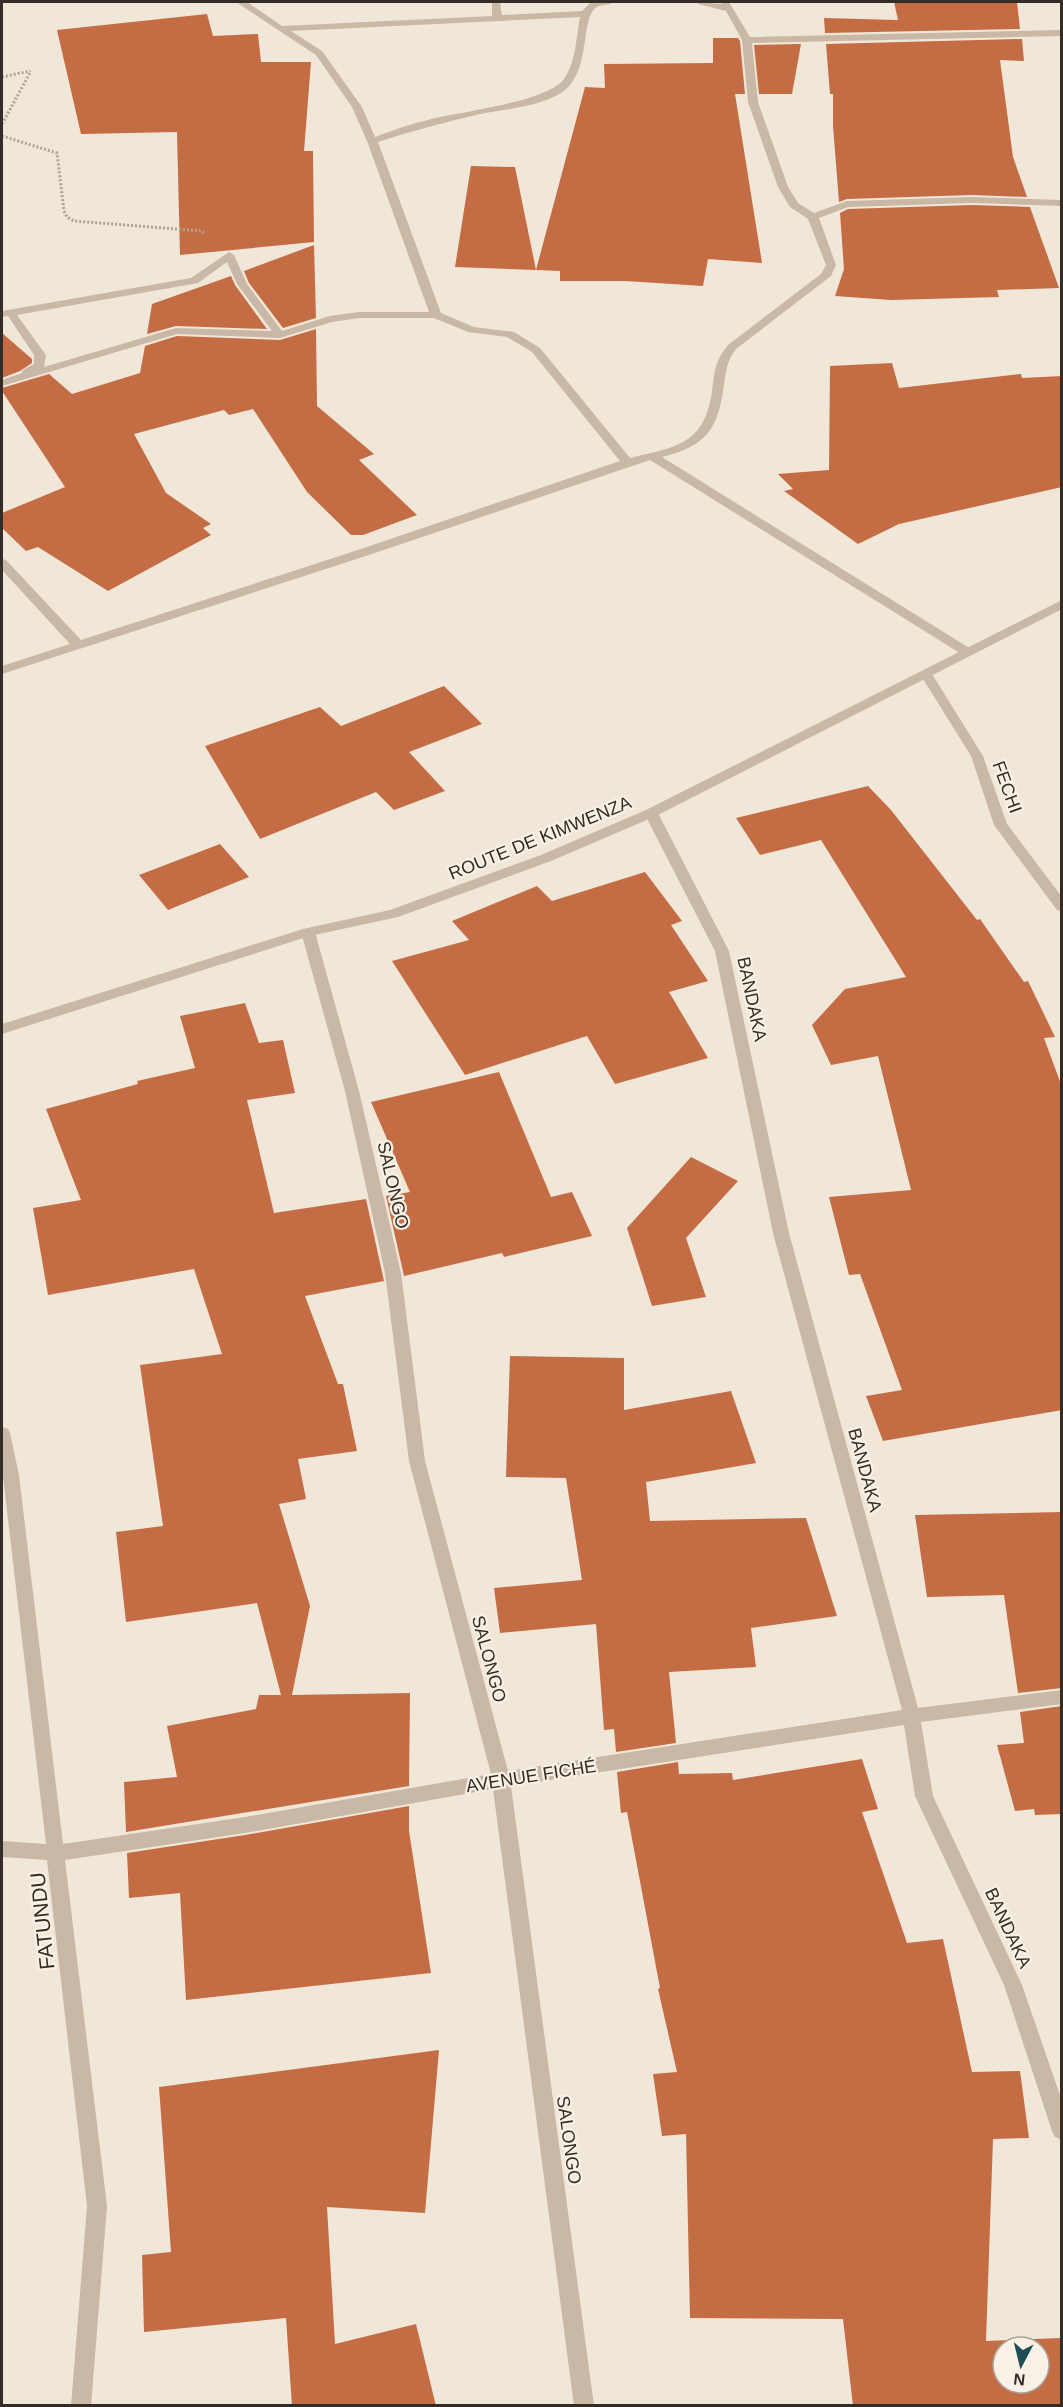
<svg xmlns="http://www.w3.org/2000/svg" width="1063" height="2407" font-family="Arial,sans-serif">
  <rect width="100%" height="100%" fill="#f1e7d9"/>
  <!-- building -->
  <g fill="#c46c44" fill-rule="evenodd">
    <path d="M 894,2 L 1017,2 L 1020,29 L 825,33 L 824,18 L 898,20 Z"/>
    <path d="M 207,14 L 213,36 L 258,34 L 261,62 L 311,62 L 304,151 L 313,151 L 314,242 L 180,255 L 177,132 L 81,134 L 57,30 Z"/>
    <path d="M 713,38 L 738,38 L 740,41 L 745,94 L 735,94 L 762,263 L 708,259 L 703,286 L 625,281 L 560,281 L 560,271 L 536,270 L 585,87 L 605,88 L 604,64 L 713,63 Z"/>
    <path d="M 1022,39 L 1024,61 L 1000,60 L 1013,157 L 1027,197 L 972,195 L 847,199 L 839,202 L 833,126 L 833,94 L 830,94 L 826,44 Z"/>
    <path d="M 801,44 L 792,94 L 759,94 L 754,45 Z"/>
    <path d="M 471,166 L 515,167 L 536,270 L 455,267 Z"/>
    <path d="M 972,205 L 1030,207 L 1059,288 L 997,290 L 999,297 L 891,300 L 835,296 L 844,269 L 840,213 L 848,209 Z"/>
    <path d="M 314,245 L 316,318 L 283,328 L 249,283 L 244,271 Z"/>
    <path d="M 231,276 L 235,285 L 267,329 L 176,326 L 147,334 L 152,304 Z"/>
    <path d="M 316,329 L 317,406 L 374,454 L 359,460 L 417,515 L 363,535 L 351,535 L 307,492 L 253,409 L 229,415 L 224,410 L 134,434 L 166,493 L 211,524 L 203,528 L 211,535 L 108,591 L 38,547 L 26,551 L 2,528 L 2,513 L 65,487 L 2,391 L 2,388 L 49,374 L 72,394 L 140,373 L 145,346 L 177,336 L 280,340 Z"/>
    <path d="M 2,333 L 32,359 L 32,363 L 20,371 L 2,378 Z"/>
    <path d="M 892,363 L 899,388 L 1021,374 L 1022,378 L 1062,376 L 1062,487 L 899,524 L 858,544 L 784,491 L 793,489 L 778,474 L 829,470 L 830,366 Z"/>
    <path d="M 444,686 L 482,724 L 409,752 L 445,791 L 394,810 L 376,792 L 260,839 L 205,746 L 320,707 L 341,726 Z"/>
    <path d="M 868,786 L 891,810 L 977,920 L 980,919 L 1024,982 L 1028,981 L 1055,1037 L 1044,1038 L 1062,1087 L 1062,1410 L 883,1441 L 866,1396 L 902,1390 L 860,1274 L 849,1275 L 829,1197 L 911,1190 L 878,1056 L 831,1065 L 812,1025 L 845,989 L 906,977 L 821,840 L 760,855 L 736,818 Z"/>
    <path d="M 220,844 L 249,877 L 168,910 L 139,875 Z"/>
    <path d="M 645,872 L 682,921 L 671,925 L 708,981 L 669,992 L 708,1058 L 615,1084 L 587,1036 L 465,1075 L 392,961 L 469,940 L 452,921 L 537,886 L 552,901 Z"/>
    <path d="M 245,1003 L 259,1043 L 283,1040 L 295,1093 L 247,1100 L 274,1213 L 366,1199 L 384,1281 L 305,1296 L 338,1384 L 343,1384 L 357,1451 L 298,1459 L 306,1499 L 279,1504 L 310,1606 L 292,1695 L 410,1693 L 409,1786 L 126,1832 L 124,1782 L 177,1777 L 167,1726 L 256,1709 L 259,1695 L 281,1695 L 257,1603 L 126,1622 L 116,1532 L 163,1526 L 140,1365 L 222,1354 L 194,1269 L 48,1295 L 33,1208 L 81,1200 L 46,1109 L 138,1084 L 137,1081 L 195,1068 L 180,1016 Z"/>
    <path d="M 499,1072 L 551,1197 L 572,1192 L 592,1236 L 504,1257 L 502,1253 L 404,1276 L 386,1196 L 410,1192 L 371,1102 Z"/>
    <path d="M 691,1157 L 738,1181 L 686,1238 L 706,1297 L 652,1306 L 627,1228 Z"/>
    <path d="M 510,1356 L 624,1358 L 624,1410 L 731,1391 L 756,1463 L 646,1482 L 650,1521 L 806,1518 L 837,1616 L 751,1628 L 756,1667 L 669,1672 L 676,1743 L 616,1752 L 614,1729 L 604,1730 L 596,1624 L 500,1633 L 494,1588 L 582,1580 L 566,1478 L 506,1477 Z"/>
    <path d="M 1062,1512 L 1062,1688 L 1018,1693 L 1004,1595 L 927,1597 L 915,1515 Z"/>
    <path d="M 1062,1706 L 1062,1814 L 1035,1815 L 1034,1809 L 1015,1811 L 997,1745 L 1024,1743 L 1020,1712 Z"/>
    <path d="M 862,1759 L 878,1809 L 862,1812 L 907,1943 L 943,1939 L 972,2072 L 1020,2071 L 1029,2138 L 993,2139 L 986,2341 L 1062,2338 L 1062,2406 L 853,2406 L 843,2319 L 690,2318 L 686,2134 L 662,2136 L 653,2074 L 677,2072 L 658,1989 L 660,1988 L 627,1812 L 621,1813 L 617,1772 L 678,1762 L 679,1774 L 732,1773 L 733,1780 ZM 1003,2347 L 1039,2347 L 1039,2383 L 1003,2383 Z"/>
    <path d="M 409,1806 L 409,1831 L 431,1973 L 186,2000 L 180,1893 L 129,1898 L 127,1853 L 245,1835 Z"/>
    <path d="M 439,2050 L 425,2213 L 327,2207 L 335,2344 L 416,2324 L 436,2406 L 292,2406 L 286,2318 L 144,2332 L 142,2255 L 171,2252 L 159,2087 Z"/>
  </g>
  <g fill="none" stroke-linecap="round" stroke-linejoin="round">
    <!-- path -->
    <g stroke="#b4a290" stroke-width="3" stroke-dasharray="2 2" stroke-linecap="butt">
      <path d="M 2,77 L 30,71"/>
      <path d="M 2,124 L 31,71"/>
      <path d="M 2,136 L 57,153 L 64,211 L 67,217 L 74,221 L 202,231 L 204,233"/>
    </g>
    <!-- minor -->
    <g fill="#c8b8a5" fill-rule="evenodd">
      <path d="M 236,2 L 247,2 L 282,26 L 492,16 L 492,2 L 500,2 L 502,15 L 582,11 L 591,2 L 611,2 L 610,4 C 607,5 600,5 597,7 C 579,17 593,73 561,93 C 538,107 505,109 480,114 C 445,122 412,131 378,142 L 441,313 L 474,327 L 514,332 L 540,348 L 630,458 C 676,447 704,445 712,392 C 715,370 714,363 728,345 L 821,274 L 826,265 L 808,219 L 790,207 L 778,187 L 748,102 L 742,40 L 726,11 L 698,4 L 697,2 L 722,4 L 721,2 L 729,2 L 750,37 L 1062,30 L 1062,36 L 752,43 L 758,102 L 788,187 L 798,203 L 814,213 L 847,201 L 972,197 L 1062,200 L 1062,206 L 972,203 L 848,207 L 819,218 L 836,265 L 831,276 L 736,349 C 727,361 726,370 724,385 C 718,429 707,446 662,457 L 971,649 L 973,652 L 971,655 L 963,655 L 650,460 L 369,555 L 2,674 L 2,666 L 70,644 L 2,570 L 2,559 L 6,560 L 81,640 L 361,549 L 620,461 L 532,352 L 507,337 L 468,332 L 434,318 L 359,318 L 332,322 L 280,338 L 177,334 L 2,386 L 2,380 L 22,373 L 23,370 L 34,364 L 34,355 L 8,316 L 2,317 L 2,311 L 191,278 L 229,252 L 234,255 L 247,284 L 282,331 L 330,316 L 359,312 L 429,312 L 367,141 L 352,107 L 316,55 ZM 580,17 C 576,38 576,62 564,79 C 546,103 455,112 424,121 C 407,125 391,131 375,137 L 362,107 L 322,51 L 291,31 ZM 227,262 L 237,284 L 272,331 L 176,328 L 44,367 L 46,355 L 17,315 L 198,283 Z"/>
      <path d="M 926,670 L 932,674 L 983,756 L 1007,824 L 1062,897 L 1062,911 L 1057,910 L 994,825 L 971,756 L 920,674 Z"/>
      <path d="M 651,809 L 658,813 L 729,951 L 789,1233 L 918,1708 L 1062,1690 L 1062,1704 L 921,1722 L 933,1796 L 1022,1985 L 1062,2101 L 1062,2140 L 1055,2137 L 1052,2131 L 1004,1985 L 915,1796 L 904,1725 L 511,1786 L 594,2406 L 574,2406 L 493,1789 L 245,1833 L 65,1860 L 107,2206 L 91,2406 L 71,2406 L 87,2206 L 47,1860 L 2,1857 L 2,1841 L 46,1844 L 2,1468 L 2,1427 L 8,1429 L 10,1433 L 19,1475 L 63,1844 L 245,1817 L 491,1774 L 409,1461 L 385,1273 L 345,1091 L 301,932 L 303,929 L 313,929 L 315,932 L 359,1091 L 401,1273 L 425,1461 L 508,1771 L 902,1710 L 773,1233 L 715,951 L 644,813 Z"/>
    </g>
    <!-- tertiary -->
    <path fill="#c8b8a5" fill-rule="evenodd" d="M 1062,600 L 1062,609 L 656,816 L 551,861 L 398,917 L 310,936 L 2,1034 L 2,1024 L 303,929 L 390,910 L 541,855 L 646,810 Z"/>
  </g>
  <g text-anchor="middle" dominant-baseline="central" stroke-width="4.5" stroke-linejoin="round" paint-order="stroke">
    <!-- street labels -->
    <g font-size="18" fill="#342c26" stroke="#f9f1e5">
      <text transform="translate(1007 787) rotate(70)">FECHI</text>
      <text transform="translate(540 838) rotate(-22)">ROUTE DE KIMWENZA</text>
      <text transform="translate(752 999) rotate(78)">BANDAKA</text>
      <text transform="translate(393 1185) rotate(77)">SALONGO</text>
      <text transform="translate(865 1470) rotate(75)">BANDAKA</text>
      <text transform="translate(489 1659) rotate(75)">SALONGO</text>
      <text transform="translate(531 1776) rotate(-9)">AVENUE FICHÉ</text>
      <text transform="translate(1008 1928) rotate(65)">BANDAKA</text>
      <text transform="translate(569 2140) rotate(82)">SALONGO</text>
    </g>
    <!-- near-street labels -->
    <g font-size="21" fill="#342c26" stroke="#f9f1e5">
      <text transform="translate(42 1921) rotate(-96)">FATUNDU</text>
    </g>
  </g>
  <!-- border -->
  <rect width="1063" height="2407" fill="none" stroke="#342c26" stroke-width="6"/>
  <!-- north arrow -->
  <g transform="translate(1021 2365) rotate(187)"><circle r="28" fill="#f9f1e5" stroke="#aaa299" stroke-width="1.5"/>
  <path d="M0-4.5L10 22L0 15L-10 22Z" fill="#1d4e55"/>
  <text y="-9" font-size="16" font-weight="bold" text-anchor="middle" fill="#342c26">N</text>
  </g>
</svg>
